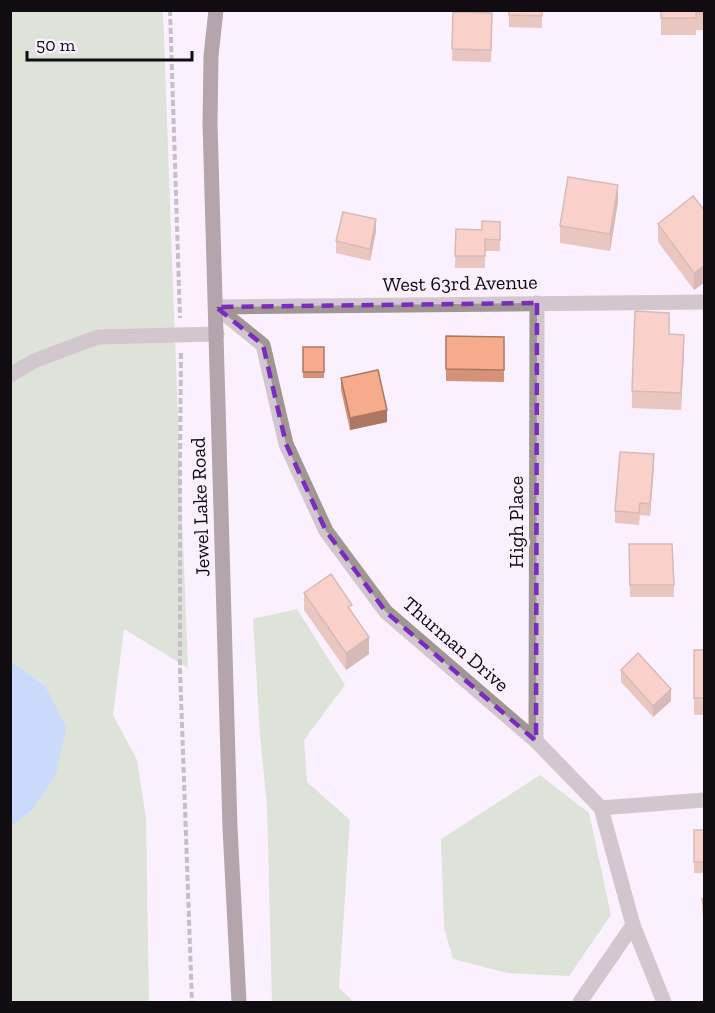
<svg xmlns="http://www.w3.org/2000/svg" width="715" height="1013" font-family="'Zilla Slab',serif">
  <rect width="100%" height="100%" fill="#fbf0fe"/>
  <!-- green -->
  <g fill="#b9d3ab">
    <path d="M 11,11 L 163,11 L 174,314 L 188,668 L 124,629 L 113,715 L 137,760 L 146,818 L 149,1002 L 11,1002 L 11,827 L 32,810 L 45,686 L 11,661 Z"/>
    <path d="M 297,609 L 345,685 L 304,740 L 307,782 L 350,820 L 339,988 L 354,1002 L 272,1002 L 267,806 L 260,735 L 253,619 Z"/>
    <path d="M 540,775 L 589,813 L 611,915 L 569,976 L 507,973 L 453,959 L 444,928 L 441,839 Z"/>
  </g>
  <!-- water -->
  <path fill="#90bcf8" d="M 11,661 L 45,686 L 66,727 L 56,775 L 32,810 L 11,827 Z"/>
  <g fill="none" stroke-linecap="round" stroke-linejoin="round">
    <!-- path -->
    <g stroke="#89818b" stroke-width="4" stroke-dasharray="6 3" stroke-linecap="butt">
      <path d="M 170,10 L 180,318"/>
      <path d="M 181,353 L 180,468 L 180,669 L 192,1002"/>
    </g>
    <!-- minor -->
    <g stroke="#a09694" stroke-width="15">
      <path d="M 216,307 L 263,345 L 286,444 L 326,531 L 386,612 L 536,741 L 601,808 L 633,925 L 664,1002"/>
      <path d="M 216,307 L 704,302"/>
      <path d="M 10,375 L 34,361 L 98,337 L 217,334"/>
      <path d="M 536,741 L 537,303"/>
      <path d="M 601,808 L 704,800"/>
      <path d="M 580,1002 L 633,925"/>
    </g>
    <!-- major -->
    <path stroke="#5b4a48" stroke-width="15" d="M 216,10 L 211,56 L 210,123 L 230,828 L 239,1002"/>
  </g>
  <!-- wall -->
  <g fill="#d49379">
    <path d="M 509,10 L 542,10 L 542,28 L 509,27 Z"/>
    <path d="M 661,10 L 705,10 L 705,30 L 696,30 L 696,35 L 661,35 Z"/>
    <path d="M 453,12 L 492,13 L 491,62 L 452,61 Z"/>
    <path d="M 618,202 L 610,251 L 560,243 L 560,226 Z"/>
    <path d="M 705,211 L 705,282 L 694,290 L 658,242 L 658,224 Z"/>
    <path d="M 500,222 L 500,251 L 485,251 L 485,268 L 455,268 L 456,229 L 482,230 Z"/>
    <path d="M 376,231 L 370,261 L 336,253 L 336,241 Z"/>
    <path d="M 669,334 L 684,352 L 681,410 L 632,408 L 632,391 Z"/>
    <path d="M 446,336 L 504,337 L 504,382 L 446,381 Z"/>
    <rect x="303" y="347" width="21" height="31"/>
    <path d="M 341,378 L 387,422 L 350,430 L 341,390 Z"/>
    <path d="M 654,466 L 650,516 L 640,515 L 639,525 L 615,523 L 615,511 Z"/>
    <path d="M 629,556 L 674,585 L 674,597 L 630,597 Z"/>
    <path d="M 304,593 L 352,612 L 369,654 L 346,670 L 304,610 Z"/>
    <rect x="694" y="650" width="11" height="65"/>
    <path d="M 621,670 L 671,701 L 653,717 L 621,682 Z"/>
    <rect x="694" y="830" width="11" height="43"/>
    <path d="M 705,898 L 705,924 L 702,910 L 702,899 Z"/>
  </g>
  <!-- shaded-wall -->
  <g fill="#ac7863">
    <path d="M 618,185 L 618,202 L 610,251 L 610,234 Z"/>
    <path d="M 376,219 L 376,231 L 370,261 L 370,249 Z"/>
    <path d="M 705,265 L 705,282 L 694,290 L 694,273 Z"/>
    <path d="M 684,335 L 684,352 L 681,410 L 681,393 Z"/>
    <path d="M 387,410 L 387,422 L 350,430 L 350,418 Z"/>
    <path d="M 654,454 L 654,466 L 650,516 L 650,504 Z"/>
    <path d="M 369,637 L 369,654 L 346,670 L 346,653 Z"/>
    <path d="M 671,689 L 671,701 L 653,717 L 653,706 Z"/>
  </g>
  <!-- building -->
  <g fill="#f6ab8d" stroke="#ac7863" stroke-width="1.5">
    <path d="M 509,10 L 542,10 L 542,16 L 509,15 Z"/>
    <path d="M 661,10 L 705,10 L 705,13 L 696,13 L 696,18 L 661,18 Z"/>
    <path d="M 453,12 L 492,13 L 491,50 L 452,49 Z"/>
    <path d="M 568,177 L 618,185 L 610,234 L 560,226 Z"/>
    <path d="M 693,196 L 705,211 L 705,265 L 694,273 L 658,224 Z"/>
    <path d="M 343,212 L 376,219 L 370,249 L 336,241 Z"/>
    <path d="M 482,221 L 500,222 L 500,240 L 485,239 L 485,256 L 455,256 L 456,229 L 482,230 Z"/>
    <path d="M 635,311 L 669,313 L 669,334 L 684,335 L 681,393 L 632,391 Z"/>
    <path d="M 446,336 L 504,337 L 504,370 L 446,369 Z"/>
    <rect x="303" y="347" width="21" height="25"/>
    <path d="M 378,370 L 387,410 L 350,418 L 341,378 Z"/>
    <path d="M 620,452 L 654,454 L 650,504 L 640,503 L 639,513 L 615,511 Z"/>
    <path d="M 629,544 L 672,544 L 674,585 L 630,585 Z"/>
    <path d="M 331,574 L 352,605 L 348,607 L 369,637 L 346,653 L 304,593 Z"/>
    <rect x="694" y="650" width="11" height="48"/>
    <path d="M 638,653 L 671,689 L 653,706 L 621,670 Z"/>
    <rect x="694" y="830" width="11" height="32"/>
    <path d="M 705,898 L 705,912 L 702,899 Z"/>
  </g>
  <!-- marked area -->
  <path d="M0 0H715V1013H0ZM 537,303 L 536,741 L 386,612 L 326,531 L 286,444 L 263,345 L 216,307 Z" fill="#fbf0fe" fill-opacity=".55" fill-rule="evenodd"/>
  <path fill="none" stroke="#7b2cbf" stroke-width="4.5" stroke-dasharray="12 8" stroke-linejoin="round" d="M 537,303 L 536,741 L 386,612 L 326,531 L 286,444 L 263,345 L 216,307 Z"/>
  <g text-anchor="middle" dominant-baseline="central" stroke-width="6" stroke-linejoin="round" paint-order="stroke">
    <!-- street labels -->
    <g font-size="20" fill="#100c11" stroke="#fbf0fe">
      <text transform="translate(460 283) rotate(-1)">West 63rd Avenue</text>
      <text transform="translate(200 507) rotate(-92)">Jewel Lake Road</text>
      <text transform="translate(516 522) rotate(-90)">High Place</text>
      <text transform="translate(456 644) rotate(41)">Thurman Drive</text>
    </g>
  </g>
  <!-- border -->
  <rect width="715" height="1013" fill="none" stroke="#100c11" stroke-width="24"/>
  <!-- scale -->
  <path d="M27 51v9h165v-9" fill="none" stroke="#100c11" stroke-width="3"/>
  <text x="36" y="51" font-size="18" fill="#100c11" stroke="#fbf0fe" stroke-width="4.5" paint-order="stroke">50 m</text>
</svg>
